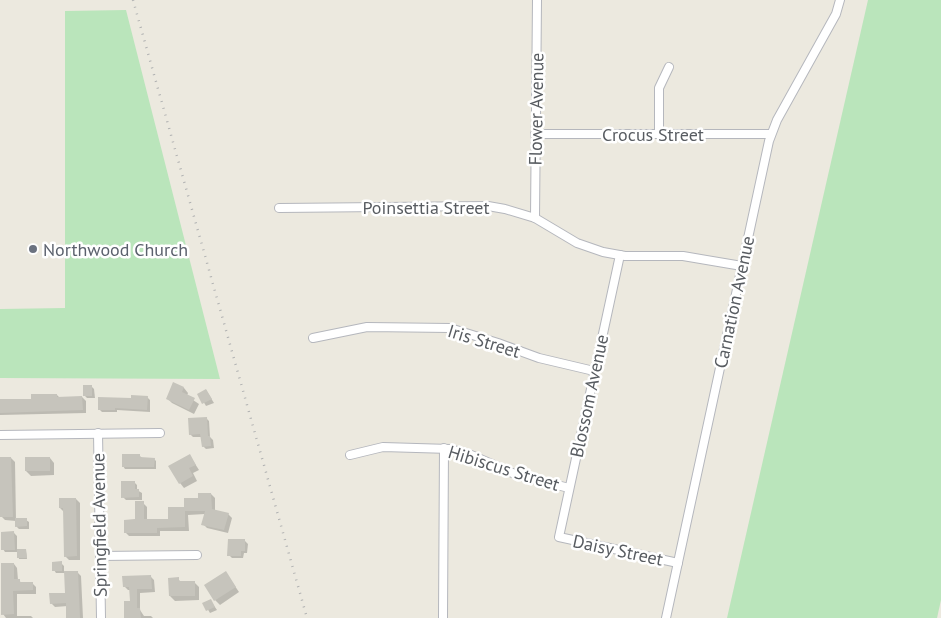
<svg xmlns="http://www.w3.org/2000/svg" width="941" height="618" font-family="'PT Sans',sans-serif">
  <rect width="100%" height="100%" fill="#ece9df"/>
  <!-- green -->
  <g fill="#bae5bb">
    <path d="M 868,0 L 941,0 L 941,600 L 937,618 L 727,618 Z"/>
    <path d="M 126,10 L 220,379 L 0,378 L 0,309 L 65,308 L 65,11 Z"/>
  </g>
  <!-- shadow -->
  <g fill="#0003">
    <path d="M 174,384 L 184,388 L 188,393 L 187,396 L 199,404 L 194,414 L 172,403 L 167,398 Z"/>
    <path d="M 91,386 L 94,389 L 95,398 L 87,398 L 84,395 Z"/>
    <path d="M 206,390 L 214,403 L 206,406 L 199,394 Z"/>
    <path d="M 57,395 L 60,398 L 82,397 L 86,401 L 86,413 L 0,415 L 0,401 L 33,400 Z"/>
    <path d="M 147,397 L 150,400 L 150,412 L 117,410 L 117,412 L 102,412 L 99,409 L 132,399 Z"/>
    <path d="M 206,418 L 209,421 L 210,437 L 213,440 L 214,448 L 206,449 L 203,446 L 202,437 L 193,437 L 190,434 Z"/>
    <path d="M 139,455 L 142,458 L 154,459 L 156,461 L 156,469 L 125,469 L 123,466 Z"/>
    <path d="M 190,456 L 199,470 L 193,473 L 197,481 L 184,488 L 180,483 Z"/>
    <path d="M 0,458 L 11,458 L 15,462 L 16,520 L 26,520 L 29,522 L 29,529 L 19,529 L 16,526 L 16,521 L 5,520 L 1,516 Z"/>
    <path d="M 50,458 L 54,463 L 54,475 L 31,476 L 26,471 Z"/>
    <path d="M 134,482 L 137,485 L 137,490 L 142,493 L 142,500 L 126,500 L 123,497 Z"/>
    <path d="M 211,494 L 215,498 L 215,511 L 228,514 L 232,518 L 228,533 L 207,528 L 203,524 L 205,514 L 188,515 L 189,531 L 160,531 L 160,536 L 129,536 L 125,532 L 136,521 L 143,503 L 147,507 L 147,521 L 169,520 L 185,508 Z"/>
    <path d="M 76,499 L 80,503 L 80,560 L 69,560 L 65,556 L 64,512 L 60,508 Z"/>
    <path d="M 14,533 L 17,536 L 17,551 L 26,551 L 27,559 L 19,559 L 18,552 L 5,552 L 3,549 Z"/>
    <path d="M 245,541 L 248,544 L 247,553 L 244,553 L 243,558 L 232,558 L 229,555 Z"/>
    <path d="M 61,563 L 64,566 L 64,572 L 77,572 L 81,576 L 83,618 L 68,618 L 68,606 L 55,607 L 51,603 L 66,594 L 65,573 L 56,573 L 54,570 Z"/>
    <path d="M 14,564 L 17,568 L 18,580 L 22,583 L 32,583 L 36,587 L 36,594 L 17,594 L 17,616 L 31,616 L 33,618 L 6,618 L 3,614 Z"/>
    <path d="M 226,573 L 239,592 L 220,605 L 215,600 Z"/>
    <path d="M 151,577 L 154,580 L 155,592 L 140,593 L 140,610 L 144,616 L 151,616 L 153,618 L 126,618 L 131,602 L 130,590 L 128,590 L 124,586 Z"/>
    <path d="M 178,579 L 182,583 L 194,582 L 199,587 L 199,600 L 175,601 L 170,596 Z"/>
    <path d="M 210,600 L 217,610 L 210,613 L 204,603 Z"/>
  </g>
  <!-- building -->
  <g fill="#c6c4bc">
    <path d="M 173,382 L 184,387 L 182,392 L 195,398 L 189,410 L 166,399 Z"/>
    <rect x="83" y="385" width="9" height="11"/>
    <path d="M 206,389 L 212,399 L 202,404 L 197,394 Z"/>
    <path d="M 31,394 L 57,394 L 57,397 L 82,396 L 83,410 L 0,413 L 0,399 L 31,399 Z"/>
    <path d="M 131,395 L 148,396 L 147,410 L 115,408 L 115,410 L 98,410 L 98,397 L 131,398 Z"/>
    <path d="M 207,417 L 208,436 L 210,436 L 211,446 L 202,447 L 200,434 L 189,435 L 188,418 Z"/>
    <path d="M 122,454 L 140,454 L 140,457 L 155,458 L 154,467 L 122,467 Z"/>
    <path d="M 190,454 L 196,465 L 189,468 L 193,476 L 179,484 L 168,466 Z"/>
    <path d="M 0,457 L 11,457 L 13,517 L 0,517 Z"/>
    <rect x="25" y="457" width="25" height="14"/>
    <path d="M 121,481 L 135,481 L 135,489 L 139,489 L 139,497 L 121,498 Z"/>
    <path d="M 198,493 L 211,493 L 212,509 L 229,513 L 224,530 L 201,525 L 205,511 L 185,511 L 185,527 L 157,528 L 157,533 L 124,533 L 124,520 L 135,519 L 135,501 L 144,501 L 144,519 L 168,519 L 168,507 L 184,507 L 184,498 L 198,498 Z"/>
    <path d="M 59,498 L 76,498 L 77,556 L 64,557 L 63,508 L 59,508 Z"/>
    <path d="M 15,518 L 27,518 L 27,526 L 15,527 Z"/>
    <path d="M 14,531 L 15,550 L 1,550 L 1,532 Z"/>
    <path d="M 228,539 L 245,539 L 245,551 L 241,551 L 241,556 L 227,556 Z"/>
    <path d="M 17,549 L 26,549 L 27,558 L 17,558 Z"/>
    <path d="M 62,561 L 62,571 L 52,571 L 52,562 Z"/>
    <path d="M 1,563 L 14,563 L 14,579 L 20,579 L 20,582 L 33,582 L 33,590 L 13,591 L 14,614 L 1,615 Z"/>
    <path d="M 64,571 L 78,571 L 80,618 L 66,618 L 66,603 L 50,604 L 49,593 L 65,593 Z"/>
    <path d="M 226,571 L 236,587 L 214,601 L 204,585 Z"/>
    <path d="M 151,575 L 152,589 L 137,589 L 137,608 L 140,608 L 141,618 L 124,618 L 124,601 L 130,601 L 129,587 L 123,587 L 122,576 Z"/>
    <path d="M 179,577 L 179,581 L 195,581 L 195,596 L 169,596 L 168,578 Z"/>
    <path d="M 211,599 L 215,607 L 206,611 L 202,603 Z"/>
  </g>
  <g fill="none" stroke-linecap="round" stroke-linejoin="round">
    <defs>
      <g id="street">
        <path d="M 535,134 L 771,134"/>
        <path d="M 659,134 L 659,88 L 669,67"/>
        <path d="M 279,208 L 488,206 L 505,209 L 535,218 L 577,243 L 603,252 L 625,256 L 683,256 L 742,266"/>
        <path d="M 535,218 L 537,0"/>
        <path d="M 620,255 L 559,537 L 678,563"/>
        <path d="M 313,338 L 367,327 L 450,328 L 498,343 L 539,358 L 594,371"/>
        <path d="M 98,433 L 101,618"/>
        <path d="M 0,435 L 160,433"/>
        <path d="M 350,455 L 383,447 L 450,449 L 469,454 L 517,475 L 569,488"/>
        <path d="M 100,556 L 197,555"/>
        <path d="M 443,618 L 444,448"/>
        <path d="M 666,618 L 769,141 L 777,120 L 836,14 L 840,0"/>
      </g>
    </defs>
    <!-- street casing -->
    <use href="#street" stroke="#b5b7bd" stroke-width="10"/>
    <!-- street -->
    <use href="#street" stroke="#fff" stroke-width="8"/>
    <!-- rail -->
    <path stroke="#b1b2b2" stroke-width="2.5" stroke-dasharray="1 6" stroke-linecap="butt" d="M 133,0 L 307,618"/>
  </g>
  <!-- markers -->
  <circle fill="#6b7280" stroke="#fff" stroke-width="2" cx="33" cy="249" r="5"/>
  <g text-anchor="middle" dominant-baseline="central" stroke-width="5" stroke-linejoin="round" paint-order="stroke">
    <!-- street labels -->
    <g font-size="18" fill="#585c61" stroke="#fff">
      <text transform="translate(536 109) rotate(-89)">Flower Avenue</text>
      <text x="653" y="134">Crocus Street</text>
      <text x="426" y="207">Poinsettia Street</text>
      <text transform="translate(734 302) rotate(-78)">Carnation Avenue</text>
      <text transform="translate(484 341) rotate(17)">Iris Street</text>
      <text transform="translate(589 396) rotate(-78)">Blossom Avenue</text>
      <text transform="translate(504 468) rotate(17)">Hibiscus Street</text>
      <text transform="translate(99 525) rotate(-91)">Springfield Avenue</text>
      <text transform="translate(618 550) rotate(12)">Daisy Street</text>
    </g>
    <!-- worship labels -->
    <g font-size="18" fill="#5b616d" stroke="#fff" text-anchor="start">
      <text x="43" y="249">Northwood Church</text>
    </g>
  </g>
</svg>
